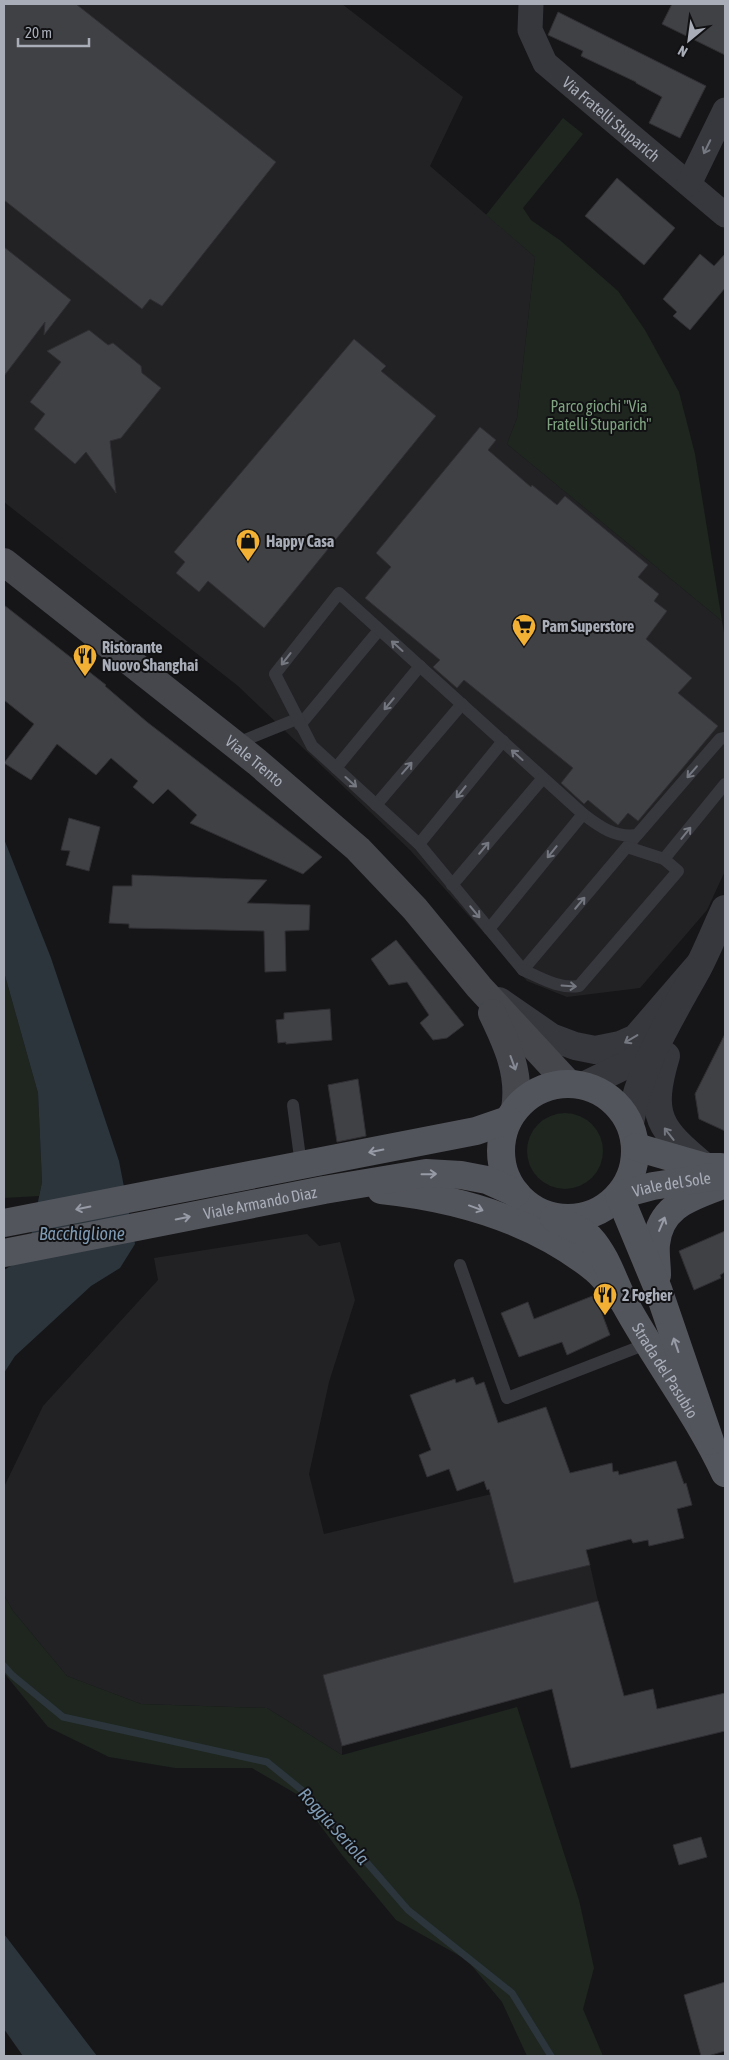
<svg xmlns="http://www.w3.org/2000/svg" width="729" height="2060" font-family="'Asap Condensed',sans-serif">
  <rect width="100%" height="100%" fill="#161618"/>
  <!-- built -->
  <g fill="#222225">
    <path d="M 4,4 L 342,4 L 463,97 L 430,166 L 535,257 L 517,418 L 507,444 L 722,621 L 725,639 L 725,871 L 707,910 L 640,988 L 567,997 L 527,981 L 410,850 L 238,686 L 4,502 Z"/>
    <path d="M 307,1234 L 319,1246 L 340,1242 L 355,1300 L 329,1382 L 309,1474 L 324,1534 L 500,1492 L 514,1583 L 590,1565 L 598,1601 L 324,1675 L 342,1745 L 342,1755 L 267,1708 L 141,1704 L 67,1676 L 13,1611 L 4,1595 L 4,1487 L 43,1406 L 158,1280 L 154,1258 Z"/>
  </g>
  <!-- green -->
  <g fill="#1e261f">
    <path d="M 563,118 L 583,134 L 523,208 L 531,220 L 561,241 L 618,291 L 645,330 L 679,392 L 695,454 L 722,621 L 507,444 L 517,418 L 535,257 L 486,215 Z"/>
    <path d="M 4,972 L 38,1093 L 42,1182 L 39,1196 L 4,1198 Z"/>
    <circle cx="565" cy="1151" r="38"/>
    <path d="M 4,1595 L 13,1611 L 67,1676 L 141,1704 L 267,1708 L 342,1755 L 517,1707 L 579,1900 L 594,1968 L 583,2009 L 603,2056 L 527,2056 L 502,2002 L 467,1960 L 396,1920 L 342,1855 L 298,1795 L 252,1768 L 175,1768 L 109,1757 L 48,1727 L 4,1673 Z"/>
  </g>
  <!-- water -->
  <g fill="#2c353c">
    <path d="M 4,839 L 51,958 L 119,1161 L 135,1244 L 120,1268 L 91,1286 L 15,1356 L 4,1373 L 4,1270 L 27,1256 L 42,1182 L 38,1093 L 4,972 Z"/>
    <path d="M 4,1934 L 97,2056 L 23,2056 L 4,2029 Z"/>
  </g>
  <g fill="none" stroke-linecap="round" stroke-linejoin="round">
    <!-- stream -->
    <path stroke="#2c353c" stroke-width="7" d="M 4,1666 L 12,1675 L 63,1717 L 267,1762 L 309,1796 L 408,1910 L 512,1993 L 551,2056"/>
  </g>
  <!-- building -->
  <g fill="#404145" stroke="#303034">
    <path d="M 4,4 L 76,4 L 276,162 L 162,306 L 150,299 L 142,309 L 4,200 Z"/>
    <path d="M 672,4 L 725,4 L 725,55 L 662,24 Z"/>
    <path d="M 558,12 L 706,86 L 680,138 L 649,123 L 662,97 L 636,83 L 636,82 L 581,56 L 583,51 L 548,35 Z"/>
    <path d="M 617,178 L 675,228 L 644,265 L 585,216 Z"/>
    <path d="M 4,247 L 71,300 L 44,335 L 45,322 L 4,376 Z"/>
    <path d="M 700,254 L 714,266 L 725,254 L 725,288 L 690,330 L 673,316 L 677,312 L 663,299 Z"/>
    <path d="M 89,330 L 108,345 L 113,343 L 141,366 L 142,373 L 161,388 L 121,438 L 110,441 L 116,493 L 86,452 L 75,464 L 34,429 L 45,414 L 30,402 L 61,362 L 47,351 Z"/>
    <path d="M 354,339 L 386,366 L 381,371 L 436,416 L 264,628 L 208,581 L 199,592 L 176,573 L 185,562 L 174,552 Z"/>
    <path d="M 480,427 L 496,440 L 488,450 L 531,487 L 532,485 L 557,505 L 565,496 L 648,565 L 638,577 L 659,594 L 654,601 L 667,611 L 646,639 L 692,678 L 678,693 L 718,726 L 638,821 L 628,813 L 618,825 L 588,800 L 584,804 L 561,783 L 573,768 L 464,680 L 457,688 L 433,667 L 440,660 L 365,598 L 391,567 L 376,553 Z"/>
    <path d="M 4,605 L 106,685 L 105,686 L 147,722 L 322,857 L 303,874 L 190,823 L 197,815 L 168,789 L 153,804 L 133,787 L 138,781 L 111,758 L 96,775 L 57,744 L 31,780 L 4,763 L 34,724 L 4,700 Z"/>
    <path d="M 69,818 L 100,827 L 89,871 L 66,865 L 70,851 L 61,850 Z"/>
    <path d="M 132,875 L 267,880 L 247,903 L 310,905 L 309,930 L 285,931 L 286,971 L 265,972 L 264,931 L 129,928 L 129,924 L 109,923 L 113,886 L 132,886 Z"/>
    <path d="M 396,940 L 464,1025 L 447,1038 L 433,1040 L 420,1023 L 429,1015 L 407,982 L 389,985 L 371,959 Z"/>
    <path d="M 330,1009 L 332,1040 L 286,1044 L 286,1042 L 278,1043 L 276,1020 L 284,1019 L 284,1013 Z"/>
    <path d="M 725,1034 L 725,1131 L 699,1119 L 695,1094 Z"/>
    <path d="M 358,1079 L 366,1136 L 337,1142 L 328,1085 Z"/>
    <path d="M 725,1231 L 725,1272 L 720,1275 L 721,1278 L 694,1290 L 679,1251 Z"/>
    <path d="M 595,1295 L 610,1335 L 567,1355 L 562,1342 L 519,1357 L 501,1313 L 528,1302 L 534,1319 Z"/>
    <path d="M 473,1377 L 476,1385 L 484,1382 L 498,1423 L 546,1407 L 570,1473 L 612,1463 L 613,1472 L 618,1471 L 619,1475 L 676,1461 L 684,1484 L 686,1483 L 692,1505 L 677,1509 L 684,1538 L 649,1546 L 648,1540 L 633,1543 L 631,1539 L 586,1550 L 590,1565 L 514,1583 L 489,1489 L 487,1490 L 484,1481 L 457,1491 L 449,1469 L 427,1477 L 419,1455 L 431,1450 L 410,1395 L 455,1379 L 456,1383 Z"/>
    <path d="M 598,1601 L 624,1696 L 653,1689 L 657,1709 L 725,1693 L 725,1731 L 571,1768 L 552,1689 L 342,1746 L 323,1675 Z"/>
    <path d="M 701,1837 L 707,1857 L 679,1865 L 673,1845 Z"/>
    <path d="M 725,1982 L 725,2051 L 708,2056 L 701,2056 L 684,1995 Z"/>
  </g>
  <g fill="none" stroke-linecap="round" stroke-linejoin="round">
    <!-- service -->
    <g stroke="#37383d" stroke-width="12">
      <path d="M 300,725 L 379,630"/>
      <path d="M 235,744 L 297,719"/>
      <path d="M 336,768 L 420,666"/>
      <path d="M 376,805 L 462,704"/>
      <path d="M 637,835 L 523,970 L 419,844 L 312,746 L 275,674 L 339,593 L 583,814 C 600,827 615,838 637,835 L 720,739 L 725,738"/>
      <path d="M 419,844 L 503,741"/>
      <path d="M 627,847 L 664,859"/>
      <path d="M 452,885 L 543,778"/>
      <path d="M 489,929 L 583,814"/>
      <path d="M 523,970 C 541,978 559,989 579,986 L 678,871 L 664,859 L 725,784"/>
      <path d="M 293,1105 L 301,1165"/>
      <path d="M 460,1265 L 507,1398 L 649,1343"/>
    </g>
    <!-- minor -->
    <g stroke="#37383d" stroke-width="25">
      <path id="s1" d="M 531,4 L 530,30 L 545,63 L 725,215"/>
      <path d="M 689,184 L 725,110"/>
    </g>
    <!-- tertiary -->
    <g stroke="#37383d" stroke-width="28">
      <path d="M 499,1001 L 551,1037 L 575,1046 L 595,1050 L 620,1045 L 636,1038 L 699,965"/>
      <path d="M 666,1056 C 648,1116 659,1129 705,1167"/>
      <path d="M 585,1085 L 626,1065 L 653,1049"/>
      <path d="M 630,1123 C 639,1067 671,1017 698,968 C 708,949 716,928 725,909"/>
    </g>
    <!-- secondary -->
    <g stroke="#45474d" stroke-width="28">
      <path id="s2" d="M 4,562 L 257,762 L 358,849 L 415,909 L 479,987 L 568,1083"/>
      <path d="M 492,1013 C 507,1044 521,1074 515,1109"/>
    </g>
    <!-- primary -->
    <g stroke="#53555c" stroke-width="28">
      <circle cx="568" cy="1151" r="67"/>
      <path d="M 636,1147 L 705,1167 L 721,1167"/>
      <path d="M 381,1190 C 457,1198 534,1220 595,1269 C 606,1278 615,1292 625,1303"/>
      <path id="s3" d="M 554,1218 C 566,1224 581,1229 590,1238 C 606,1255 614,1282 624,1302 C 656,1361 697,1413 725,1473"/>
      <path d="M 4,1223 L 476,1131 L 508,1120"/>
      <path id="s4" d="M 4,1253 L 324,1190 L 426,1173 L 461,1175 L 487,1180 L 516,1193"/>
      <path d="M 657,1275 C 657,1265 655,1254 656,1244 C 660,1206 689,1198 720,1186"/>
      <path id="s5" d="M 710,1441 L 658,1289 L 619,1195 L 653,1186 L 725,1175"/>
    </g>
  </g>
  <!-- one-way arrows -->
  <defs><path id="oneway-shaft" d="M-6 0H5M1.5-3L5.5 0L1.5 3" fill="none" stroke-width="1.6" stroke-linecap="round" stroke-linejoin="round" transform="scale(1.25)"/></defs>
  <g stroke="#757881">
    <use href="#oneway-shaft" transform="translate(707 147) rotate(116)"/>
    <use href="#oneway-shaft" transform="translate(397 646) rotate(-138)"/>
    <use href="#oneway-shaft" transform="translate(286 659) rotate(128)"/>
    <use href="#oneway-shaft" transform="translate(389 704) rotate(130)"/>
    <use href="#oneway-shaft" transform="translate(517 755) rotate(-138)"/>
    <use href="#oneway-shaft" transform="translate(407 768) rotate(-49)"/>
    <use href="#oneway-shaft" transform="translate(692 772) rotate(131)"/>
    <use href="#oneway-shaft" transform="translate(351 782) rotate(42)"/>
    <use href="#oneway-shaft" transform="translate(461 792) rotate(129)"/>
    <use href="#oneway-shaft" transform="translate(686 833) rotate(-51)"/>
    <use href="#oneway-shaft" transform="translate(484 848) rotate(-50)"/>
    <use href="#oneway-shaft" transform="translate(552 852) rotate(129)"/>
    <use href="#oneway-shaft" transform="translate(580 903) rotate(-50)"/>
    <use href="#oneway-shaft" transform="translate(475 912) rotate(50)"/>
    <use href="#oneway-shaft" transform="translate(569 986) rotate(4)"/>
    <use href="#oneway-shaft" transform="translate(631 1039) rotate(149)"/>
    <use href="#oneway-shaft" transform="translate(669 1134) rotate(-128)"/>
  </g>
  <use stroke="#858993" href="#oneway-shaft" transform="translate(513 1063) rotate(70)"/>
  <g stroke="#979ba6">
    <use href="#oneway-shaft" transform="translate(376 1151) rotate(169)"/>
    <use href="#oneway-shaft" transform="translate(429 1174) rotate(-1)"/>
    <use href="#oneway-shaft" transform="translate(83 1208) rotate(169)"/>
    <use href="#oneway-shaft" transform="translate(476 1208) rotate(20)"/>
    <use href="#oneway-shaft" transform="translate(183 1218) rotate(-11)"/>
    <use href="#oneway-shaft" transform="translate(662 1224) rotate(-67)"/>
    <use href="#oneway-shaft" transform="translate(676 1345) rotate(-109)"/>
  </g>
  <!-- icons -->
  <defs>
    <symbol id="shop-pin" viewBox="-11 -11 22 30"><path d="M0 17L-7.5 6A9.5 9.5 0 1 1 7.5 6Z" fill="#f2b134" stroke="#111113"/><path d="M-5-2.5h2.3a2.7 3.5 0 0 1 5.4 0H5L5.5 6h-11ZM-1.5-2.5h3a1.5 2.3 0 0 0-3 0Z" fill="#111"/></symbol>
    <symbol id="supermarket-pin" viewBox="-11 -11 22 30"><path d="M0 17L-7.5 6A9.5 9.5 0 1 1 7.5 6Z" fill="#f2b134" stroke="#111113"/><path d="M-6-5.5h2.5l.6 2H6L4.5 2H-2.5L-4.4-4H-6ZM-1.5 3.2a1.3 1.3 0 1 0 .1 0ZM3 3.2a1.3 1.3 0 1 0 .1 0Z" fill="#111"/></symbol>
    <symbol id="restaurant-pin" viewBox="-11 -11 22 30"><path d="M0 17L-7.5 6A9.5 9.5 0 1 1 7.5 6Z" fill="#f2b134" stroke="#111113"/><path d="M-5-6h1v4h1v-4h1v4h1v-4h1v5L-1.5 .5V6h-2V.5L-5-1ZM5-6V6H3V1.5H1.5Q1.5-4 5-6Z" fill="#111"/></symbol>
  </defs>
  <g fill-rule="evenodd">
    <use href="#shop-pin" x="234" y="527" width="28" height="38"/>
    <use href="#supermarket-pin" x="510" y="612" width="28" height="38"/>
    <use href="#restaurant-pin" x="71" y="642" width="28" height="38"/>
    <use href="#restaurant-pin" x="591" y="1281" width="28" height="38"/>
  </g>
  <g text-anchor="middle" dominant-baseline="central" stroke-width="4" stroke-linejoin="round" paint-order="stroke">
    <!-- street labels -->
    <g font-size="16" fill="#a8adb8" stroke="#111113">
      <text stroke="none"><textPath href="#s1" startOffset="149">Via Fratelli Stuparich</textPath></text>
      <text stroke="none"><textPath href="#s2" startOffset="320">Viale Trento</textPath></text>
      <text stroke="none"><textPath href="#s5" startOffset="316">Viale del Sole</textPath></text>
      <text stroke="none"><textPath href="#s4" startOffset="261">Viale Armando Diaz</textPath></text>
      <text stroke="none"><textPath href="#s3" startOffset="194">Strada del Pasubio</textPath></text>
    </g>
    <!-- park labels -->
    <g font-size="16" fill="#7fa381" stroke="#111113">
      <text x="599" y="406">Parco giochi "Via<tspan x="599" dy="18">Fratelli Stuparich"</tspan></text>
    </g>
    <!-- poi labels -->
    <g font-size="16" font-weight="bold" fill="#a8adb8" stroke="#111113" text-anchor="start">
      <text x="266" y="541">Happy Casa</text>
      <text x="542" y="626">Pam Superstore</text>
      <text x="102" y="647">Ristorante<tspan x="102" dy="18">Nuovo Shanghai</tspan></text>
      <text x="622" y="1295">2 Fogher</text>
    </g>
    <!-- water labels -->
    <g font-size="18" font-style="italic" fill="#7f9bb3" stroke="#111113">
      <text x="82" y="1233">Bacchiglione</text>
      <text transform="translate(334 1826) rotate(48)">Roggia Seriola</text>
    </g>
  </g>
  <!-- border -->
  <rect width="729" height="2060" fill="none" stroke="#a8adb8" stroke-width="10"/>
  <!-- north arrow -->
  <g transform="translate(689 40) rotate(209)" stroke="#111113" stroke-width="4" paint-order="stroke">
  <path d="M0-4L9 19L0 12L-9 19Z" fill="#a8adb8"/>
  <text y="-8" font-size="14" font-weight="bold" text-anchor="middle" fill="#a8adb8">N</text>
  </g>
  <!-- scale -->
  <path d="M18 38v8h71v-8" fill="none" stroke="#a8adb8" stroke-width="2.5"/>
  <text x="25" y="38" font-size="15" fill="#a8adb8" stroke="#111113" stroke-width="4" paint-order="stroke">20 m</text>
</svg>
